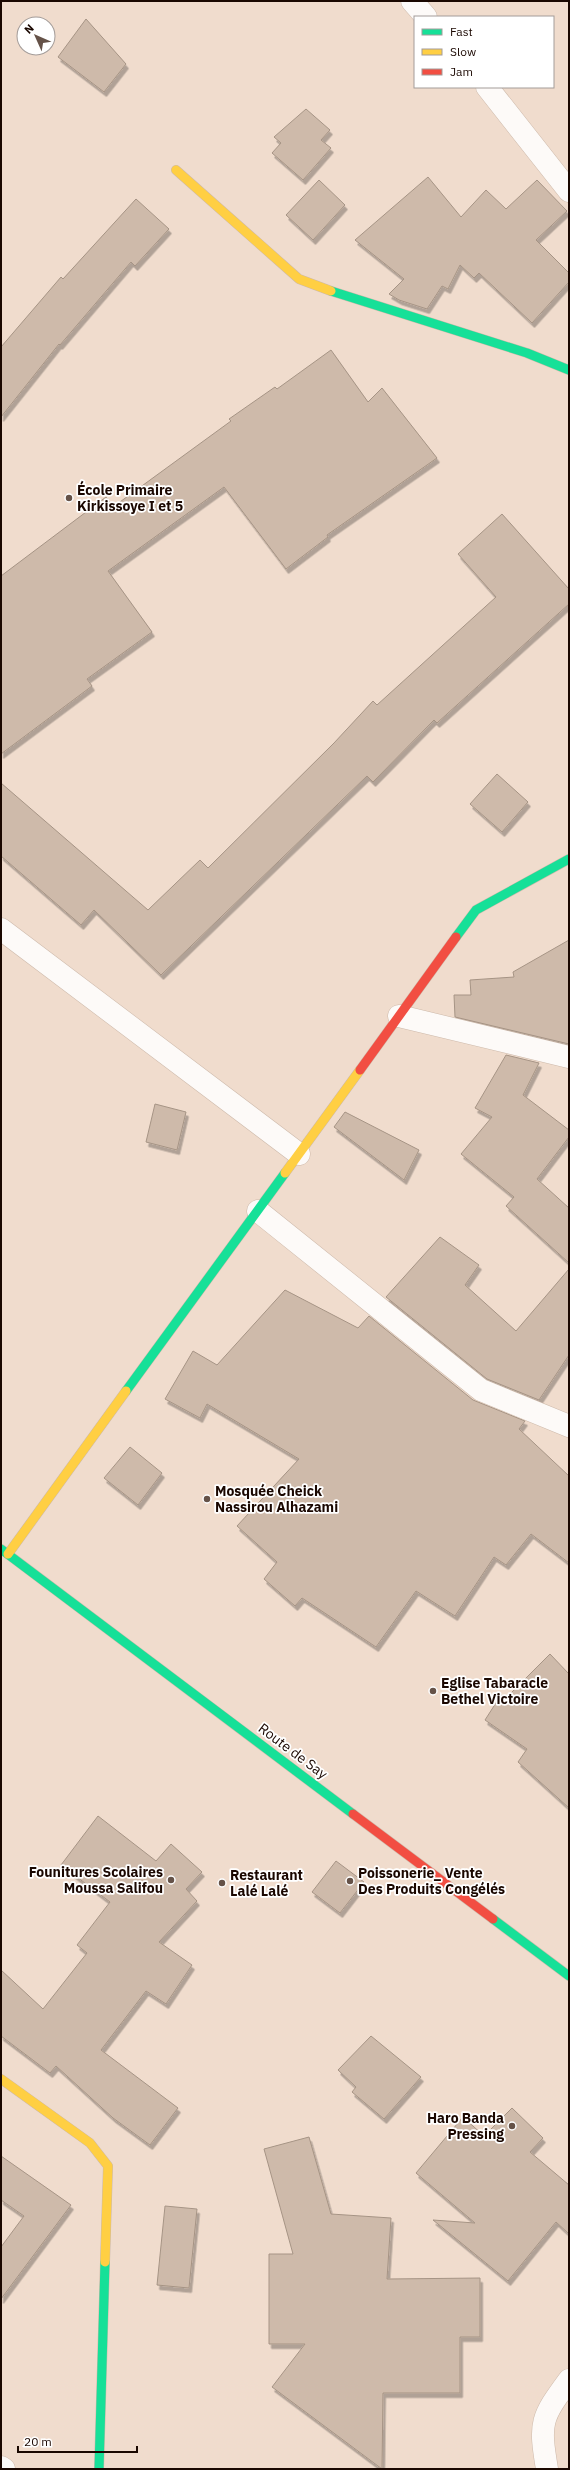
<svg xmlns="http://www.w3.org/2000/svg" width="570" height="2470" font-family="'IBM Plex Sans',sans-serif">
  <defs>
    <filter id="shadow"><feDropShadow dx="2.5" dy="4.5" stdDeviation="0" flood-color="#0004"/></filter>
  </defs>
  <rect width="100%" height="100%" fill="#f0dccd"/>
  <!-- building -->
  <g fill="#cebaaa" stroke="#a69485" filter="url(#shadow)">
    <path d="M 86,19 L 126,64 L 104,92 L 58,57 Z"/>
    <path d="M 306,109 L 330,130 L 321,140 L 331,148 L 303,180 L 272,153 L 281,143 L 274,137 Z"/>
    <path d="M 428,177 L 461,217 L 486,190 L 506,209 L 537,180 L 567,211 L 536,240 L 569,273 L 569,282 L 532,323 L 479,273 L 474,278 L 460,265 L 448,289 L 442,286 L 427,309 L 399,300 L 389,294 L 404,279 L 355,240 Z"/>
    <path d="M 319,180 L 345,205 L 313,240 L 286,215 Z"/>
    <path d="M 136,199 L 169,229 L 135,266 L 131,262 L 60,345 L 59,344 L 1,417 L 1,347 L 61,277 L 63,279 Z"/>
    <path d="M 331,350 L 368,402 L 382,388 L 437,458 L 327,535 L 328,537 L 286,569 L 224,487 L 108,571 L 152,632 L 87,679 L 92,686 L 1,754 L 1,576 L 106,497 L 113,507 L 231,421 L 229,419 L 275,387 L 277,389 Z"/>
    <path d="M 502,514 L 569,589 L 569,604 L 437,723 L 434,720 L 373,782 L 367,776 L 161,975 L 94,910 L 81,925 L 1,856 L 1,783 L 148,910 L 200,860 L 208,868 L 334,743 L 373,701 L 377,705 L 496,597 L 458,554 Z"/>
    <path d="M 497,774 L 528,802 L 502,832 L 470,804 Z"/>
    <path d="M 569,940 L 569,1044 L 455,1017 L 454,995 L 471,995 L 470,980 L 514,977 L 513,972 Z"/>
    <path d="M 506,1055 L 539,1063 L 523,1095 L 569,1130 L 569,1137 L 537,1179 L 569,1208 L 569,1263 L 506,1206 L 514,1197 L 461,1154 L 492,1117 L 475,1108 Z"/>
    <path d="M 155,1104 L 186,1112 L 177,1150 L 146,1142 Z"/>
    <path d="M 345,1112 L 419,1150 L 404,1180 L 334,1127 Z"/>
    <path d="M 440,1237 L 479,1265 L 465,1285 L 516,1331 L 569,1269 L 569,1355 L 539,1400 L 487,1379 L 386,1297 Z"/>
    <path d="M 285,1290 L 358,1328 L 369,1316 L 473,1400 L 525,1421 L 519,1429 L 569,1476 L 569,1563 L 531,1534 L 506,1565 L 494,1557 L 455,1616 L 416,1591 L 376,1647 L 302,1598 L 295,1606 L 264,1579 L 277,1562 L 237,1526 L 299,1459 L 207,1404 L 200,1418 L 165,1399 L 193,1351 L 217,1365 Z"/>
    <path d="M 130,1447 L 162,1473 L 138,1505 L 104,1478 Z"/>
    <path d="M 550,1654 L 569,1674 L 569,1808 L 518,1762 L 527,1749 L 485,1720 L 501,1695 L 506,1698 Z"/>
    <path d="M 98,1816 L 156,1861 L 171,1844 L 202,1872 L 186,1889 L 197,1901 L 159,1942 L 192,1965 L 166,2004 L 146,1991 L 101,2050 L 178,2108 L 150,2145 L 113,2118 L 56,2066 L 50,2073 L 1,2036 L 1,1970 L 43,2009 L 87,1953 L 77,1945 L 110,1902 L 61,1865 Z"/>
    <path d="M 336,1861 L 364,1882 L 340,1913 L 312,1892 Z"/>
    <path d="M 371,2036 L 421,2077 L 384,2119 L 352,2092 L 356,2087 L 338,2070 Z"/>
    <path d="M 512,2108 L 543,2138 L 530,2152 L 569,2185 L 569,2234 L 556,2222 L 508,2281 L 433,2220 L 475,2223 L 416,2173 L 463,2117 L 484,2136 Z"/>
    <path d="M 309,2137 L 331,2214 L 391,2218 L 387,2279 L 480,2278 L 480,2337 L 460,2337 L 460,2393 L 383,2393 L 382,2469 L 272,2387 L 305,2344 L 269,2344 L 269,2254 L 293,2254 L 264,2149 Z"/>
    <path d="M 1,2156 L 71,2205 L 1,2299 L 1,2247 L 24,2216 L 1,2200 Z"/>
    <path d="M 165,2206 L 197,2209 L 189,2288 L 157,2285 Z"/>
  </g>
  <g fill="none" stroke-linecap="round" stroke-linejoin="round">
    <defs>
      <g id="street">
        <path d="M 412,1 L 426,17"/>
        <path d="M 487,87 L 569,191"/>
        <path d="M 1,929 L 299,1154"/>
        <path d="M 399,1016 L 569,1057"/>
        <path d="M 258,1211 L 481,1390 L 569,1426"/>
        <path d="M 1,2467 L 4,2469"/>
        <path d="M 547,2469 C 539,2422 541,2418 569,2380"/>
      </g>
      <g id="fast">
        <path d="M 331,291 L 527,353 L 569,370"/>
        <path d="M 456,937 L 476,910 L 569,859"/>
        <path d="M 126,1391 L 285,1173"/>
        <path d="M 1,1549 L 353,1814"/>
        <path d="M 493,1919 L 569,1976"/>
        <path d="M 99,2469 L 105,2262"/>
      </g>
      <g id="slow">
        <path d="M 176,170 L 299,279 L 331,291"/>
        <path d="M 285,1173 L 360,1070"/>
        <path d="M 8,1554 L 126,1391"/>
        <path d="M 1,2079 L 90,2143 L 108,2166 L 105,2262"/>
      </g>
      <g id="jam">
        <path d="M 360,1070 L 456,937"/>
        <path d="M 353,1814 L 493,1919"/>
      </g>
    </defs>
    <!-- street casing -->
    <use href="#street" stroke="#cdb9aa" stroke-width="23"/>
    <!-- fast casing -->
    <use href="#fast" stroke="#cdb9aa" stroke-width="10"/>
    <!-- slow casing -->
    <use href="#slow" stroke="#cdb9aa" stroke-width="10"/>
    <!-- jam casing -->
    <use href="#jam" stroke="#cdb9aa" stroke-width="10"/>
    <!-- street -->
    <use href="#street" stroke="#fdfaf8" stroke-width="22"/>
    <!-- fast -->
    <use href="#fast" stroke="#16e098" stroke-width="9"/>
    <!-- slow -->
    <use href="#slow" stroke="#ffcf43" stroke-width="9"/>
    <!-- jam -->
    <use href="#jam" stroke="#f24e42" stroke-width="9"/>
  </g>
  <!-- markers -->
  <g fill="#655248" stroke="#fff" stroke-width="1.5">
    <circle cx="69" cy="498" r="4"/>
    <circle cx="207" cy="1499" r="4"/>
    <circle cx="433" cy="1691" r="4"/>
    <circle cx="171" cy="1880" r="4"/>
    <circle cx="350" cy="1881" r="4"/>
    <circle cx="222" cy="1883" r="4"/>
    <circle cx="512" cy="2126" r="4"/>
  </g>
  <g text-anchor="middle" dominant-baseline="central" stroke-width="3.5" stroke-linejoin="round" paint-order="stroke">
    <!-- poi labels -->
    <g font-size="14" font-weight="bold" fill="#1a0700" stroke="#fff" text-anchor="start">
      <text x="77" y="490">École Primaire<tspan x="77" dy="16">Kirkissoye I et 5</tspan></text>
      <text x="215" y="1491">Mosquée Cheick<tspan x="215" dy="16">Nassirou Alhazami</tspan></text>
      <text x="441" y="1683">Eglise Tabaracle<tspan x="441" dy="16">Bethel Victoire</tspan></text>
      <text x="163" y="1872" text-anchor="end">Founitures Scolaires<tspan x="163" dy="16">Moussa Salifou</tspan></text>
      <text x="358" y="1873">Poissonerie_ Vente<tspan x="358" dy="16">Des Produits Congélés</tspan></text>
      <text x="230" y="1875">Restaurant<tspan x="230" dy="16">Lalé Lalé</tspan></text>
      <text x="504" y="2118" text-anchor="end">Haro Banda<tspan x="504" dy="16">Pressing</tspan></text>
    </g>
    <!-- street labels -->
    <g font-size="14" fill="#1a0700" stroke="#fff">
      <text transform="translate(293 1751) rotate(37)">Route de Say</text>
    </g>
  </g>
  <!-- border -->
  <rect width="570" height="2470" fill="none" stroke="#1a0700" stroke-width="4"/>
  <!-- legend -->
  <rect x="414" y="16" width="140" height="72" fill="#ffffff" stroke="#a39c99"/>
  <rect x="422" y="29" width="20" height="6" fill="#16e098" stroke="#a39c99"/>
  <text x="450" y="36" font-size="12" fill="#1a0700">Fast</text>
  <rect x="422" y="49" width="20" height="6" fill="#ffcf43" stroke="#a39c99"/>
  <text x="450" y="56" font-size="12" fill="#1a0700">Slow</text>
  <rect x="422" y="69" width="20" height="6" fill="#f24e42" stroke="#a39c99"/>
  <text x="450" y="76" font-size="12" fill="#1a0700">Jam</text>
  <!-- north arrow -->
  <g transform="translate(36 36) rotate(315)"><circle r="19" fill="#ffffff" stroke="#a39c99"/>
  <path d="M0-3L7 15L0 10L-7 15Z" fill="#655248"/>
  <text y="-6" font-size="11" font-weight="bold" text-anchor="middle" fill="#1a0700">N</text>
  </g>
  <!-- scale -->
  <path d="M18 2446v6h119v-6" fill="none" stroke="#1a0700" stroke-width="2"/>
  <text x="24" y="2446" font-size="12" fill="#1a0700" stroke="#ffffff" stroke-width="3" paint-order="stroke">20 m</text>
</svg>
